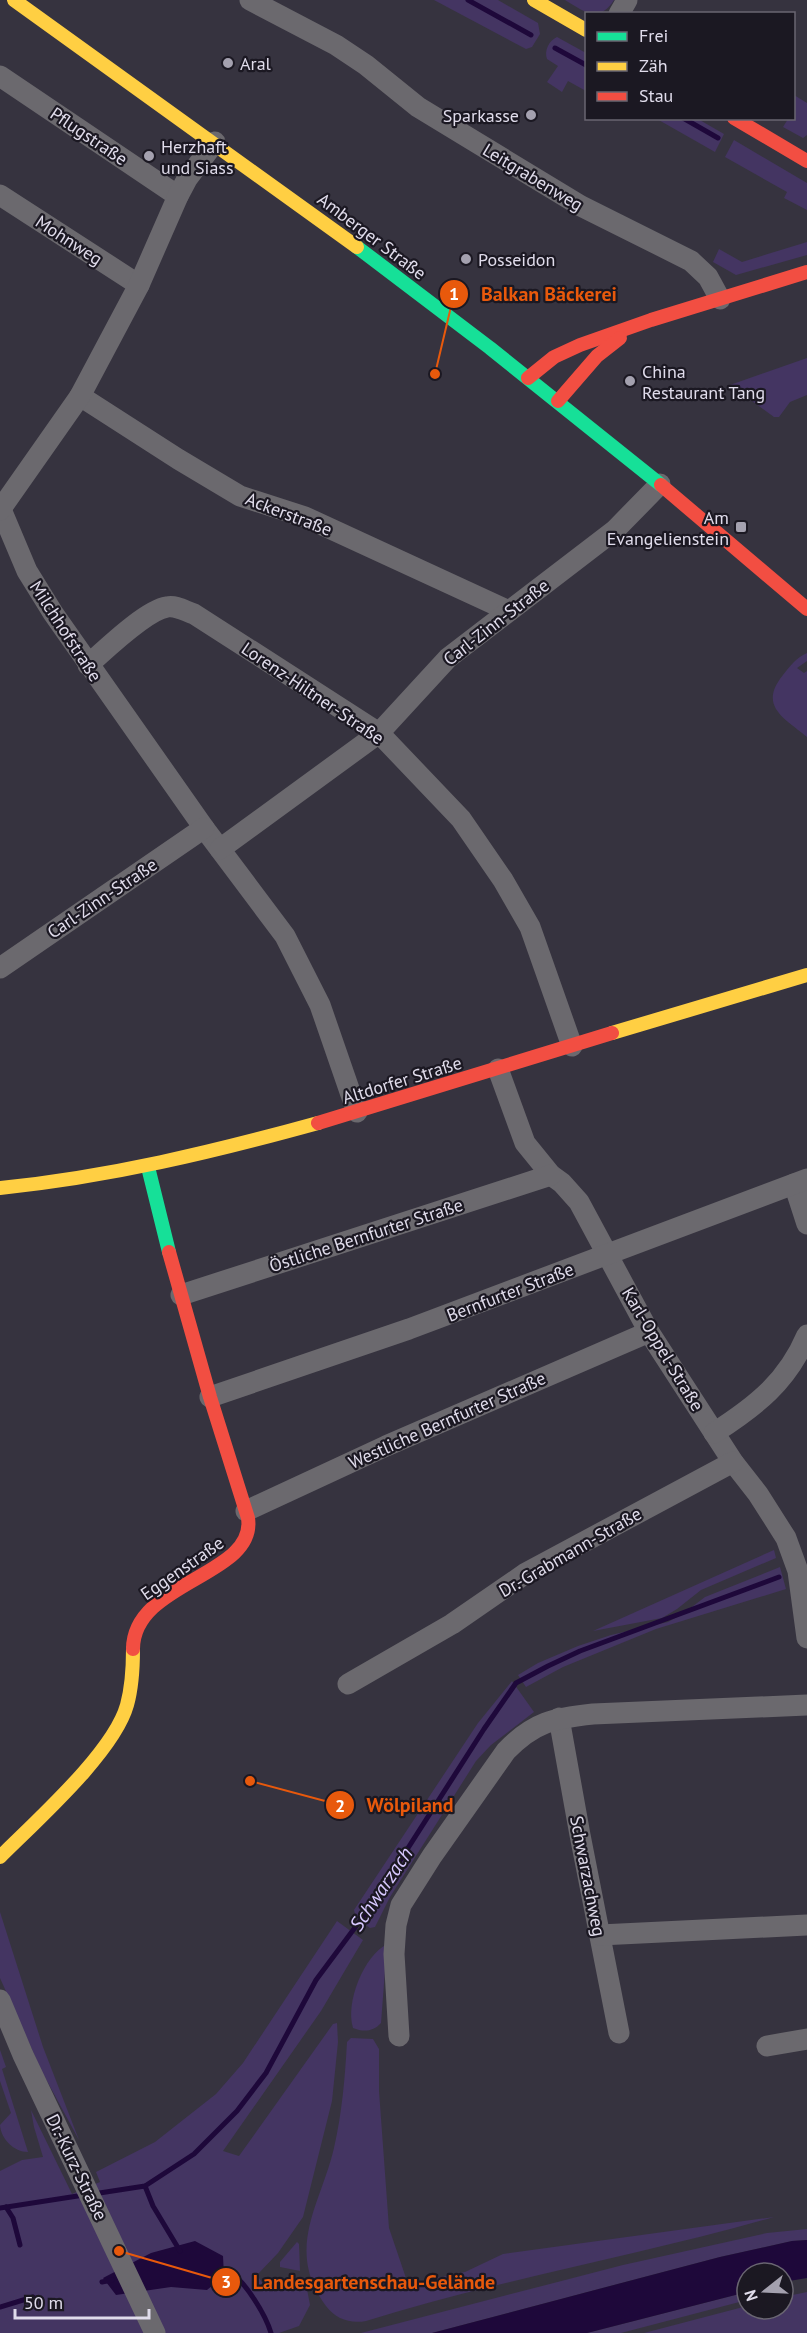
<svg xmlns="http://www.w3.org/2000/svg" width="807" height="2333" font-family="'PT Sans',sans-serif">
  <rect width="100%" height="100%" fill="#36333f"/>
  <!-- green -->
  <g fill="#443562">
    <path d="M 434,0 L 498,0 L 538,23 L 540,34 L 532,47 L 526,49 Z"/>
    <path d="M 565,0 L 614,0 C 599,24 583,11 565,0 Z"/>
    <path d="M 557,37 L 586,53 L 586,91 L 568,81 L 562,92 L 547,82 L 558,66 L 547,59 C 544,50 549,41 557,37 Z"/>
    <path d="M 794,95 L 807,103 L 807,135 L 803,138 L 783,127 L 788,119 L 794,118 Z"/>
    <path d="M 657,119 L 698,119 L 724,134 L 715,152 Z"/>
    <path d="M 734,140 L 807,183 L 807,210 L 784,198 L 787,192 L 725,157 Z"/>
    <path d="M 807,242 L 807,255 L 736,275 L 713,262 L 719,249 L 742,262 Z"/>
    <path d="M 807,358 L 807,395 L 790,402 L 779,417 L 774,417 L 730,385 Z"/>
    <path d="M 807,653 L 807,661 L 797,668 L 804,673 L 807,671 L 807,737 C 784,718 758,706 783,675 C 790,666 796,658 807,653 Z"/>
    <path d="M 774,1550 L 776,1558 L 701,1590 L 677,1609 L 662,1618 L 593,1631 Z"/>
    <path d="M 780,1567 L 786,1589 L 656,1629 L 563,1667 L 526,1687 L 518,1675 L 538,1663 L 578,1646 L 611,1635 L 668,1622 L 684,1613 L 705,1597 Z"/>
    <path d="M 512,1681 L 534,1712 L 491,1745 L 476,1761 L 390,1897 L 375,1927 L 370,1928 L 356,1918 L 354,1910 L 478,1723 Z"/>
    <path d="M 0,1912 L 43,2047 L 79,2140 L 41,2070 L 0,1978 Z"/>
    <path d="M 337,1921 L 363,1940 L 321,2011 L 223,2151 L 239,2156 L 333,2024 L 337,2023 L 338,2042 L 332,2101 L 303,2217 L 278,2253 L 257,2275 L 263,2284 C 280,2275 292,2278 307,2289 L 310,2305 L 299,2326 L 279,2333 L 0,2333 L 0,2171 L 22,2160 L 43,2157 L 34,2127 L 31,2110 L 72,2194 L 100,2182 L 96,2172 L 155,2142 L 216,2094 L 243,2063 Z"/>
    <path d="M 387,1944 L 381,2023 C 373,2032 363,2032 353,2028 C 345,2002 364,1956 387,1944 Z"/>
    <path d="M 351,2038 L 373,2039 L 379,2049 L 379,2091 L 389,2228 L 408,2284 L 465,2272 L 503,2254 L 774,2217 C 639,2256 500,2279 366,2321 C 350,2324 336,2319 326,2306 C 284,2249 321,2204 334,2148 C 342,2113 345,2078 347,2042 Z"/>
    <path d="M 0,2050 L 6,2067 L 2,2069 L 28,2152 C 14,2152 1,2139 0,2125 L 11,2113 L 0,2081 Z"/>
    <path d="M 807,2229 L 807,2240 L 792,2241 L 720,2257 L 432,2333 L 361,2333 L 623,2265 L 767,2233 Z"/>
    <path d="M 297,2242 L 299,2244 L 300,2271 L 280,2267 L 280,2262 Z"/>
    <path d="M 747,2292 L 747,2300 L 621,2333 L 587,2333 Z"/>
    <path d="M 807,2292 L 807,2333 L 644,2333 L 747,2306 L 747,2309 L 783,2309 L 783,2297 Z"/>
  </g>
  <!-- water -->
  <g fill="#1e083a">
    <path d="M 807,2240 L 807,2278 L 783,2282 L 783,2273 L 747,2273 L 747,2292 L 587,2333 L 432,2333 L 720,2257 L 792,2241 Z"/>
    <path d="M 195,2241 L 223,2256 L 224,2276 L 207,2290 L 171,2287 L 116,2295 L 103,2278 L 151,2253 Z"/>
  </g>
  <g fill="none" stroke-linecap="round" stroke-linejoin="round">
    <!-- stream -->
    <g stroke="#1e083a" stroke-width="5">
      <path d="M 468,0 L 531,35"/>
      <path d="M 555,48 L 586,65"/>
      <path d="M 683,118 L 718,138"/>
      <path d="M 145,2186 L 153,2206 L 180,2251"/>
      <path d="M 93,2194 L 145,2186 L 194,2154 L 237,2111 L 266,2073 L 316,1980 L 371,1906 L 484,1729 L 516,1683 L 548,1666 L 580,1651 L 779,1577"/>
      <path d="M 6,2207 L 13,2218 L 20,2245"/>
      <path d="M 0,2208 L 84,2195"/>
      <path d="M 219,2270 C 222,2271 226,2271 229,2272 C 245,2280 266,2316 271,2333"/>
      <path d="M 102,2282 L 112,2280"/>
      <path d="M 0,2307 L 33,2297"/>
    </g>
    <!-- street -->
    <g stroke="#6b696e" stroke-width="21">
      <path d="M 250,0 L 336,45 L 366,65 L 418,107 L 581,206 L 691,261 L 708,277 L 720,299"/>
      <path d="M 619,14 L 627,0"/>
      <path d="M 0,76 L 178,196"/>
      <path d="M 0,195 L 139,285"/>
      <path d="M 80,396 L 178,459 L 240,496 L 305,517 L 509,611"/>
      <path d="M 0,507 L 27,571 L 53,613 L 204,828 L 285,936 L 320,1005 L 357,1112"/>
      <path d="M 0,510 L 80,396 L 139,285 L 178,196 L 187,179 L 215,142"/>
      <path d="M 88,665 C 105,650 146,610 167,607 C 176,605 185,611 194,614 L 379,733 L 461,819 L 503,880 L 530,927 L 572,1046"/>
      <path d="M 220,849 L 379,733 L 448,658 L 615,530 L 660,484"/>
      <path d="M 0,968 L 204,828"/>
      <path d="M 498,1069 L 525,1143 L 551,1175 L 562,1183 L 579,1202 L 649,1332 L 733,1462 L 758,1494 L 786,1538 L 798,1571 L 807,1638"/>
      <path d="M 794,1184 L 807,1224"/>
      <path d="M 181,1295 L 551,1175"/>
      <path d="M 210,1397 L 409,1329 L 807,1179"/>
      <path d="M 714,1433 C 756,1406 787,1382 807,1335"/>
      <path d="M 246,1511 L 386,1446 L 649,1332"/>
      <path d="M 348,1684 L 452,1624 L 526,1573 L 733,1462"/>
      <path d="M 559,1718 L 580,1835 L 619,2033"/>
      <path d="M 600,1935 L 807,1925"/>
      <path d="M 0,2000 L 23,2055 L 155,2333"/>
      <path d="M 399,2036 L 394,1954 L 396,1925 L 401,1905 L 432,1856 L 506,1751 C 534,1722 554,1718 593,1714 L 807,1705"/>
      <path d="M 767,2046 L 807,2039"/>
    </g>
    <!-- fast -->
    <g stroke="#16e098" stroke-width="14">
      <path d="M 357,247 L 490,348 L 661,485"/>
      <path d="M 148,1167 L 169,1252"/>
    </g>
    <!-- slow -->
    <g stroke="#ffcf43" stroke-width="14">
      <path d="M 14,0 L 357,247"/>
      <path d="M 534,0 L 586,30"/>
      <path d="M 612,1033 L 807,975"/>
      <path d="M 0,1188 C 109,1177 213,1152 318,1123"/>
      <path d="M 0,1857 C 36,1821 114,1752 127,1705 C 132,1687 133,1668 133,1649"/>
    </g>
    <!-- jam -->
    <g stroke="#f24e42" stroke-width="14">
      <path d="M 734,118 L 807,161"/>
      <path d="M 528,378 L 554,357 L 580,345 L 651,320 L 807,272"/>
      <path d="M 558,401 L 597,356 L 620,338"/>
      <path d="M 661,485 L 807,609"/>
      <path d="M 318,1123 L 612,1033"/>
      <path d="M 133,1649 C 133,1581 257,1576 248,1518 L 210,1397 L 169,1252"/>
    </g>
  </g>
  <!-- markers -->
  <g fill="#a4a1af" stroke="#1b1822" stroke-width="2">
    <circle cx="228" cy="63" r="6"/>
    <circle cx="531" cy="115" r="6"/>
    <circle cx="149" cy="156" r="6"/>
    <circle cx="466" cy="259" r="6"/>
    <circle cx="630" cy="381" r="6"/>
    <rect x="735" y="521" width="12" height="12" rx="3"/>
  </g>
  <g text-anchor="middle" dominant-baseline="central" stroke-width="4.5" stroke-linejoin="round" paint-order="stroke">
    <!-- poi labels -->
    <g font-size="18" fill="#e0dceb" stroke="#1b1822" text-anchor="start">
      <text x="240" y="63">Aral</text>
      <text x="519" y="115" text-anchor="end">Sparkasse</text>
      <text x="161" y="146">Herzhaft<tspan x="161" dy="21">und Siass</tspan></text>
      <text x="478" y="259">Posseidon</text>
      <text x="642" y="371">China<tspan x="642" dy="21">Restaurant Tang</tspan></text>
      <text x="729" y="517" text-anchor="end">Am<tspan x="729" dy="21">Evangelienstein</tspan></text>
    </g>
    <!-- street labels -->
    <g font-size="18" fill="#e0dceb" stroke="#1b1822">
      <text transform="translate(89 136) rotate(34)">Pflugstraße</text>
      <text transform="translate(533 177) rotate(31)">Leitgrabenweg</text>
      <text transform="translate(372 236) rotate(37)">Amberger Straße</text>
      <text transform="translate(69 240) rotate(33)">Mohnweg</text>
      <text transform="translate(289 514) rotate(21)">Ackerstraße</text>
      <text transform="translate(496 622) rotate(-38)">Carl-Zinn-Straße</text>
      <text transform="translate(66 631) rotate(57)">Milchhofstraße</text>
      <text transform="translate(313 693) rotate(34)">Lorenz-Hiltner-Straße</text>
      <text transform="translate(102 898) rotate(-34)">Carl-Zinn-Straße</text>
      <text transform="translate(402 1080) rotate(-17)">Altdorfer Straße</text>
      <text transform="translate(366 1235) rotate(-18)">Östliche Bernfurter Straße</text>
      <text transform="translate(510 1292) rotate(-21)">Bernfurter Straße</text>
      <text transform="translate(663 1349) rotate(59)">Karl-Oppel-Straße</text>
      <text transform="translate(447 1420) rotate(-24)">Westliche Bernfurter Straße</text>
      <text transform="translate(570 1552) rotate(-30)">Dr.-Grabmann-Straße</text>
      <text transform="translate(182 1568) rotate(-35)">Eggenstraße</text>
      <text transform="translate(588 1876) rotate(79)">Schwarzachweg</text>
      <text transform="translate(77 2167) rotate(64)">Dr.-Kurz-Straße</text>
    </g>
    <!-- water labels -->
    <g font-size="20" font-style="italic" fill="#d7c8fe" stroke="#1b1822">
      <text transform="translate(381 1889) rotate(-56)">Schwarzach</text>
    </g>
  </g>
  <!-- callouts -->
  <path fill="none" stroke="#e8590c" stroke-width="2" d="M435 374L454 294M250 1781L340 1805M119 2251L226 2282"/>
  <g fill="#e8590c" stroke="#1b1822" stroke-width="2">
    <circle cx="435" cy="374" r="6"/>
    <circle cx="250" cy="1781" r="6"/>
    <circle cx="119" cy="2251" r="6"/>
    <circle cx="454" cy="294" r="15"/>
    <circle cx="340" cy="1805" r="15"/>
    <circle cx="226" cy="2282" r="15"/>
  </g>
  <g font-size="18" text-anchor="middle" font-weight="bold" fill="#fff">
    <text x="454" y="300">1</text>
    <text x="340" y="1812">2</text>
    <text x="226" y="2288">3</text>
  </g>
  <g font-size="20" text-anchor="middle" font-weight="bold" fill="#e8590c" stroke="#1b1822" stroke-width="4.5" stroke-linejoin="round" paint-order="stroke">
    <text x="549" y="301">Balkan Bäckerei</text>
    <text x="410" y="1812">Wölpiland</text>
    <text x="374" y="2289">Landesgartenschau-Gelände</text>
  </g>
  <!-- legend -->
  <rect x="585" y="12" width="210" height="108" fill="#1b1822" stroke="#6a6672" stroke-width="1.5"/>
  <rect x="597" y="32" width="30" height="9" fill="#16e098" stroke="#6a6672" stroke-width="1.5"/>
  <text x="639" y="42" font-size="18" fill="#e0dceb">Frei</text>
  <rect x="597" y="62" width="30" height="9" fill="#ffcf43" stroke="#6a6672" stroke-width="1.5"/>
  <text x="639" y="72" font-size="18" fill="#e0dceb">Zäh</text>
  <rect x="597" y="92" width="30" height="9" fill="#f24e42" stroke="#6a6672" stroke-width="1.5"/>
  <text x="639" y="102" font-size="18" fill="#e0dceb">Stau</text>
  <!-- north arrow -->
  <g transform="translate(765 2291) rotate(252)"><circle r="28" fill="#1b1822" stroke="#6a6672" stroke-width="1.5"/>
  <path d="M0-4.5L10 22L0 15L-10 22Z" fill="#a4a1af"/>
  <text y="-9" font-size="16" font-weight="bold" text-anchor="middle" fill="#e0dceb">N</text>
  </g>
  <!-- scale -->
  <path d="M15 2309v9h134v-9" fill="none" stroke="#e0dceb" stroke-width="3"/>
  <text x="24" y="2309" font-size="18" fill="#e0dceb" stroke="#1b1822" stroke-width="4.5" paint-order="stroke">50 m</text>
</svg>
